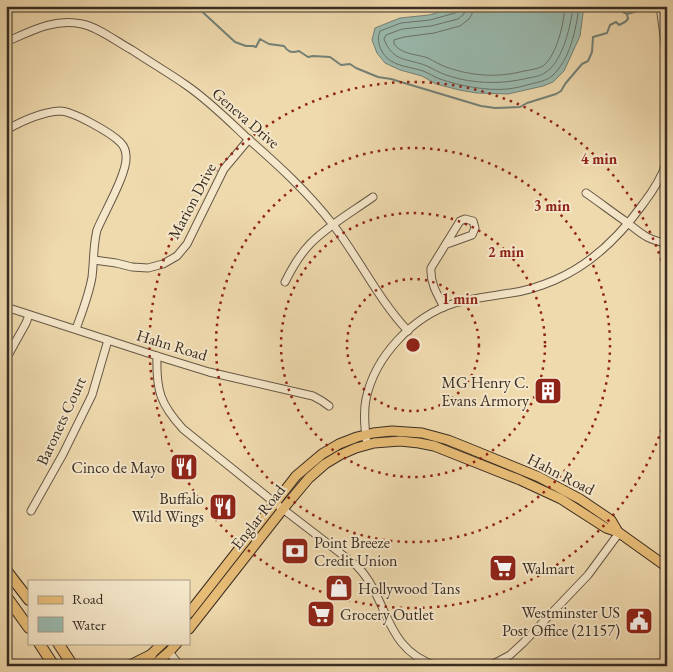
<svg xmlns="http://www.w3.org/2000/svg" width="673" height="672" font-family="'EB Garamond',serif">
  <rect width="100%" height="100%" fill="#efdaae"/>
  <filter id="stains"><feTurbulence type="fractalNoise" baseFrequency=".004" numOctaves="4"/><feColorMatrix values="0 0 0 0 .2 0 0 0 0 .09 0 0 0 0 .02 0 0 0 .5 -.17"/></filter>
  <radialGradient id="worn" r=".72"><stop offset=".6" stop-color="#630" stop-opacity="0"/><stop offset="1" stop-color="#630" stop-opacity=".3"/></radialGradient>
  <!-- water -->
  <path fill="#9abaaf" stroke="#738177" d="M 461,6 L 584,6 L 580,36 L 564,71 L 553,82 L 543,86 L 508,94 L 477,93 L 459,90 L 436,84 L 422,76 L 400,70 L 385,63 L 377,53 L 372,40 L 375,28 L 400,18 L 429,15 Z"/>
  <g fill="none" stroke-linecap="round" stroke-linejoin="round">
    <!-- shore -->
    <g stroke="#697369" stroke-width="1">
      <path d="M 459,6 L 458,11 L 455,13 L 430,20 L 401,23 L 380,31 C 376,40 380,51 387,58 C 397,67 412,67 423,71 C 429,73 434,77 440,79 C 460,86 487,91 508,89 C 516,88 523,86 531,84 C 538,82 546,81 552,76 C 570,60 576,30 579,6"/>
      <path d="M 465,6 L 464,14 L 458,19 L 431,26 L 402,29 L 386,35 L 384,39 C 393,63 408,58 427,66 C 432,68 436,71 441,73 C 468,84 500,85 528,78 C 534,77 541,76 546,72 C 563,61 571,25 573,6"/>
      <path d="M 473,6 L 472,14 L 469,19 L 460,26 L 434,33 L 404,37 L 394,40 L 394,44 C 402,55 417,54 428,58 C 434,61 440,65 446,67 C 471,76 498,78 524,71 C 530,70 538,69 543,66 C 557,55 564,23 565,6"/>
    </g>
    <!-- stream -->
    <g stroke="#738177" stroke-width="2">
      <path d="M 196,6 L 235,42 L 246,46 L 253,46 L 256,47 L 260,39 L 269,44 L 284,46 C 288,52 291,53 299,51 L 308,57 L 313,56 L 330,57 L 341,65 L 350,64 L 356,68 L 378,77 L 391,79 L 481,106 L 495,108 L 520,107 L 527,103 L 556,94 L 561,91 L 565,84 L 582,64 L 588,61 L 592,52 L 593,37 L 607,33 L 610,25 L 616,22 L 619,25 L 625,22 L 628,19 L 627,14 L 648,8"/>
      <path d="M 619,6 L 623,12 L 627,14"/>
    </g>
    <defs>
      <g id="minor">
        <path d="M 660,6 L 667,58"/>
        <path d="M 6,42 C 31,31 54,18 82,24 C 98,27 117,42 132,50 C 150,62 169,73 186,85 C 208,100 227,119 246,137 C 278,165 308,192 334,226 C 360,260 378,299 408,331"/>
        <path d="M 6,130 C 22,121 42,112 60,111 C 73,111 111,133 120,142 C 124,146 126,151 126,156 C 128,172 104,213 97,230 C 93,246 94,261 92,277 C 89,295 82,312 76,329"/>
        <path d="M 586,193 C 599,202 612,212 625,221 C 641,233 646,240 667,243"/>
        <path d="M 94,260 L 116,263 L 132,267 L 148,268 L 163,264 L 177,256 L 187,244 L 224,169 L 249,139"/>
        <path d="M 285,282 C 292,268 300,254 311,243 C 329,225 352,212 373,197"/>
        <path d="M 6,307 L 157,356 L 209,372 L 313,396 L 322,401 L 329,406"/>
        <path d="M 444,307 C 437,294 430,283 431,268 L 460,221 L 465,219 L 473,221 L 475,228 L 472,235 L 447,244"/>
        <path d="M 157,356 C 156,390 160,404 183,429 L 275,503 L 357,566 C 390,600 383,649 437,666"/>
        <path d="M 6,359 L 26,323 L 29,315"/>
        <path d="M 367,445 C 365,430 363,414 366,399 C 375,356 413,316 455,303 C 474,298 492,296 511,293 C 526,291 541,286 555,280 C 592,264 620,236 643,204 C 653,191 662,177 667,161"/>
        <path d="M 31,511 L 63,454 L 92,395 L 108,340"/>
        <path d="M 169,652 L 180,666"/>
        <path d="M 488,666 L 495,663 L 510,655 L 523,643 L 588,575 L 619,533"/>
      </g>
      <g id="major">
        <path d="M 189,613 L 296,476 L 322,454 L 339,444 L 357,437 L 373,433 L 392,431 L 422,433 L 448,440 L 473,450 L 539,477 L 580,499 L 611,520 L 618,532"/>
        <path d="M 189,629 L 283,509 L 309,478 L 325,464 L 340,455 L 356,448 L 374,443 L 400,441 L 419,443 L 434,446 L 520,480 L 561,499 L 606,528 L 618,532 L 667,567"/>
        <path d="M 147,658 L 163,643"/>
        <path d="M 153,666 L 169,652 L 177,643"/>
      </g>
      <g id="highway">
        <path d="M 6,570 L 29,600"/>
        <path d="M 6,596 L 29,628"/>
        <path d="M 39,643 L 54,666"/>
        <path d="M 58,643 L 73,666"/>
        <path d="M 129,666 L 151,655"/>
      </g>
    </defs>
    <!-- minor casing -->
    <use href="#minor" stroke="#665846" stroke-width="9"/>
    <!-- major casing -->
    <use href="#major" stroke="#382c23" stroke-width="11"/>
    <!-- highway casing -->
    <use href="#highway" stroke="#382c23" stroke-width="12"/>
    <!-- minor -->
    <use href="#minor" stroke="#f5e7ca" stroke-width="7"/>
    <!-- major -->
    <use href="#major" stroke="#e8bd77" stroke-width="9"/>
    <!-- highway -->
    <use href="#highway" stroke="#e8bd77" stroke-width="10"/>
  </g>
  <!-- distance rings -->
  <g fill="none" stroke="#8f2418" stroke-width="2.5" stroke-dasharray="2.5 5">
    <circle cx="413" cy="345" r="66"/>
    <circle cx="413" cy="345" r="132"/>
    <circle cx="413" cy="345" r="197"/>
    <path d="M666 415A263 263 0 1 1 666 275"/>
  </g>
  <!-- icons -->
  <defs>
    <symbol id="building-square" viewBox="-11 -11 22 22"><rect x="-9" y="-9" width="18" height="18" rx="4" fill="#8f2418" stroke="#f5e7ca"/><path d="M-4-6H4V6H1V3H-1V6H-4ZM-2.5-4.3h1.7v1.8h-1.7ZM.8-4.3h1.7v1.8H.8ZM-2.5-1h1.7V.8h-1.7ZM.8-1h1.7V.8H.8Z" fill="#fff"/></symbol>
    <symbol id="restaurant-square" viewBox="-11 -11 22 22"><rect x="-9" y="-9" width="18" height="18" rx="4" fill="#8f2418" stroke="#f5e7ca"/><path d="M-5-6h1v4h1v-4h1v4h1v-4h1v5L-1.5 .5V6h-2V.5L-5-1ZM5-6V6H3V1.5H1.5Q1.5-4 5-6Z" fill="#fff"/></symbol>
    <symbol id="bank-square" viewBox="-11 -11 22 22"><rect x="-9" y="-9" width="18" height="18" rx="4" fill="#8f2418" stroke="#f5e7ca"/><path d="M-6-4H6V4H-6ZM0-2.3a2.3 2.3 0 1 0 0 4.6a2.3 2.3 0 1 0 0-4.6Z" fill="#fff"/></symbol>
    <symbol id="supermarket-square" viewBox="-11 -11 22 22"><rect x="-9" y="-9" width="18" height="18" rx="4" fill="#8f2418" stroke="#f5e7ca"/><path d="M-6-5.5h2.5l.6 2H6L4.5 2H-2.5L-4.4-4H-6ZM-1.5 3.2a1.3 1.3 0 1 0 .1 0ZM3 3.2a1.3 1.3 0 1 0 .1 0Z" fill="#fff"/></symbol>
    <symbol id="shop-square" viewBox="-11 -11 22 22"><rect x="-9" y="-9" width="18" height="18" rx="4" fill="#8f2418" stroke="#f5e7ca"/><path d="M-5-2.5h2.3a2.7 3.5 0 0 1 5.4 0H5L5.5 6h-11ZM-1.5-2.5h3a1.5 2.3 0 0 0-3 0Z" fill="#fff"/></symbol>
    <symbol id="civic-square" viewBox="-11 -11 22 22"><rect x="-9" y="-9" width="18" height="18" rx="4" fill="#8f2418" stroke="#f5e7ca"/><path d="M-.6-6.5H3V-4.5H.6V-3L4-1V1h2V6H-6V1h2V-1L-.6-3ZM-1.2 2.5V6h2.4V2.5Z" fill="#fff"/></symbol>
  </defs>
  <g fill-rule="evenodd">
    <use href="#building-square" x="532" y="375" width="32" height="32"/>
    <use href="#restaurant-square" x="168" y="451" width="32" height="32"/>
    <use href="#restaurant-square" x="207" y="491" width="32" height="32"/>
    <use href="#bank-square" x="279" y="535" width="32" height="32"/>
    <use href="#supermarket-square" x="487" y="552" width="32" height="32"/>
    <use href="#shop-square" x="323" y="572" width="32" height="32"/>
    <use href="#supermarket-square" x="305" y="598" width="32" height="32"/>
    <use href="#civic-square" x="623" y="605" width="32" height="32"/>
  </g>
  <g text-anchor="middle" dominant-baseline="central" stroke-width="4" stroke-linejoin="round" paint-order="stroke">
    <!-- street labels -->
    <g font-size="16" fill="#382c23" stroke="#f5e7ca">
      <text transform="translate(246 118) rotate(41)">Geneva Drive</text>
      <text transform="translate(192 201) rotate(-62)">Marion Drive</text>
      <text transform="translate(172 345) rotate(17)">Hahn Road</text>
      <text transform="translate(61 421) rotate(-65)">Baronets Court</text>
      <text transform="translate(561 474) rotate(27)">Hahn Road</text>
      <text transform="translate(258 517) rotate(-52)">Englar Road</text>
    </g>
    <!-- poi labels -->
    <g font-size="16" fill="#382c23" stroke="#f5e7ca" text-anchor="end">
      <text x="529" y="382">MG Henry C.<tspan x="529" dy="18">Evans Armory</tspan></text>
      <text x="165" y="467">Cinco de Mayo</text>
      <text x="204" y="498">Buffalo<tspan x="204" dy="18">Wild Wings</tspan></text>
      <text x="314" y="542" text-anchor="start">Point Breeze<tspan x="314" dy="18">Credit Union</tspan></text>
      <text x="522" y="568" text-anchor="start">Walmart</text>
      <text x="358" y="588" text-anchor="start">Hollywood Tans</text>
      <text x="620" y="612">Westminster US<tspan x="620" dy="18">Post Office (21157)</tspan></text>
      <text x="340" y="614" text-anchor="start">Grocery Outlet</text>
    </g>
  </g>
  <circle cx="413" cy="345" r="8" fill="#8f2418" stroke="#f5e7ca" stroke-width="2.5"/>
  <g font-size="15" text-anchor="middle" font-weight="bold" fill="#8f2418" stroke="#f5e7ca" stroke-width="4" stroke-linejoin="round" paint-order="stroke">
    <text x="599" y="164">4 min</text>
    <text x="552" y="211">3 min</text>
    <text x="506" y="257">2 min</text>
    <text x="460" y="304">1 min</text>
  </g>
  <!-- margin -->
  <rect width="673" height="672" fill="none" stroke="#efdaae" stroke-width="25"/>
  <rect x="8" y="8" width="658" height="657" fill="none" stroke="#382c23" stroke-width="2.5"/>
  <rect x="12" y="12" width="648" height="647" fill="none" stroke="#382c23"/>
  <!-- legend -->
  <rect x="28" y="580" width="162" height="65" fill="#f5e7ca" stroke="#a99c87"/>
  <rect x="38" y="596" width="25" height="8" fill="#e8bd77" stroke="#a99c87"/>
  <text x="72" y="604" font-size="15" fill="#382c23">Road</text>
  <rect x="38" y="617" width="25" height="15" fill="#9abaaf" stroke="#a99c87"/>
  <text x="72" y="630" font-size="15" fill="#382c23">Water</text>
  <rect width="100%" height="100%" filter="url(#stains)"/>
  <rect width="100%" height="100%" fill="url(#worn)"/>
</svg>
